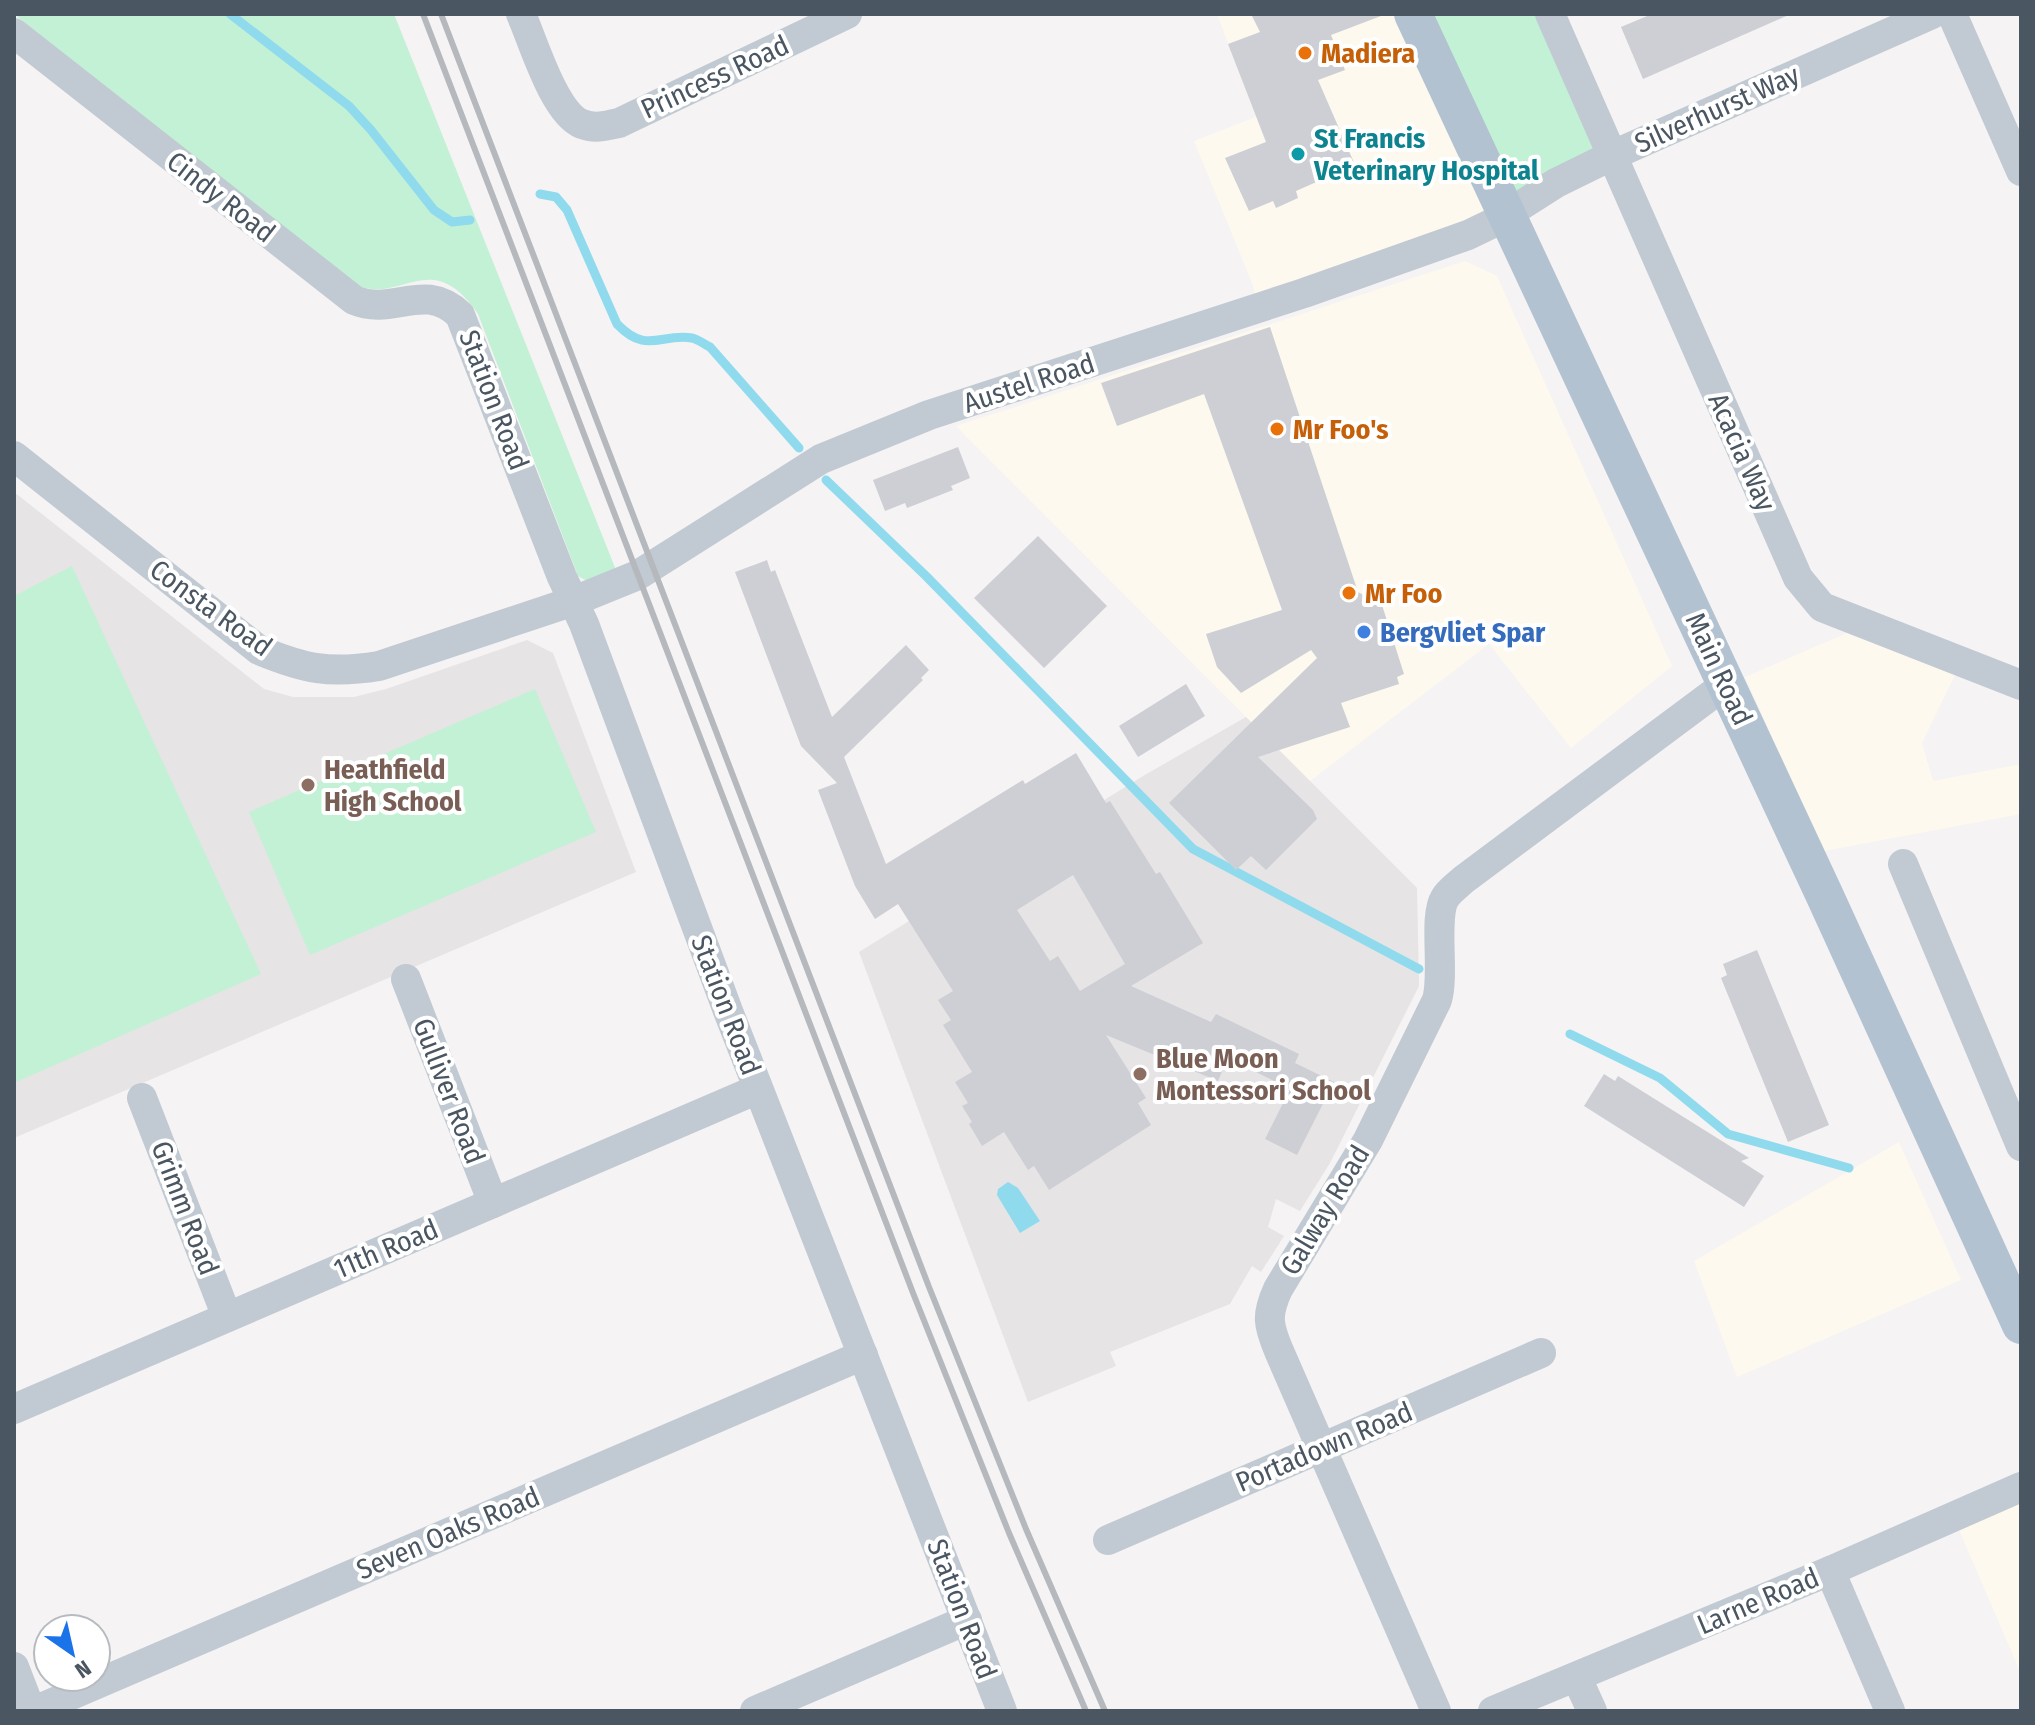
<svg xmlns="http://www.w3.org/2000/svg" width="2035" height="1725" font-family="'Fira Sans Condensed',sans-serif">
  <rect width="100%" height="100%" fill="#f5f3f3"/>
  <!-- commercial -->
  <g fill="#fdf9ef">
    <path d="M 1217,14 L 1413,14 L 1507,214 L 1258,307 L 1252,283 L 1194,141 L 1256,117 Z"/>
    <path d="M 1465,261 L 1497,276 L 1672,666 L 1571,748 L 1489,644 L 1310,781 L 956,426 Z"/>
    <path d="M 1847,633 L 1955,675 L 1922,743 L 1933,781 L 2021,764 L 2021,814 L 1824,851 L 1745,677 Z"/>
    <path d="M 1899,1142 L 1961,1280 L 1737,1377 L 1694,1261 Z"/>
    <path d="M 2021,1487 L 2021,1674 L 1953,1516 Z"/>
  </g>
  <!-- education -->
  <g fill="#e6e4e5">
    <path d="M 14,492 L 264,689 L 293,697 L 354,697 L 386,689 L 527,640 L 553,653 L 636,872 L 14,1138 Z"/>
    <path d="M 1246,717 L 1417,888 L 1419,986 L 1330,1163 L 1300,1211 L 1276,1199 L 1268,1227 L 1284,1236 L 1261,1272 L 1252,1266 L 1230,1304 L 1110,1352 L 1116,1366 L 1028,1402 L 859,952 L 1143,776 Z"/>
  </g>
  <!-- green -->
  <g fill="#c3f1d5">
    <path d="M 14,14 L 394,14 L 616,570 L 589,582 L 578,576 L 478,314 C 430,244 401,307 354,284 Z"/>
    <path d="M 1415,14 L 1550,14 L 1613,155 L 1522,203 Z"/>
    <path d="M 72,566 L 261,974 L 14,1083 L 14,596 Z"/>
    <path d="M 535,689 L 596,832 L 310,955 L 249,812 Z"/>
  </g>
  <!-- water -->
  <path fill="#90daee" d="M 1008,1182 L 1018,1188 L 1040,1221 L 1020,1233 L 997,1195 L 998,1189 Z"/>
  <g fill="none" stroke-linecap="round" stroke-linejoin="round">
    <!-- stream -->
    <g stroke="#90daee" stroke-width="9">
      <path d="M 230,14 L 349,106 L 371,130 L 434,210 L 452,222 L 470,220"/>
      <path d="M 540,194 L 556,197 L 567,210 L 617,324 C 647,355 660,333 692,338 C 698,339 705,345 710,347 L 799,448"/>
      <path d="M 826,480 L 926,576 L 1193,849 L 1419,969"/>
      <path d="M 1570,1034 L 1660,1078 L 1728,1134 L 1849,1168"/>
    </g>
  </g>
  <!-- building -->
  <g fill="#cdcfd5" fill-rule="evenodd">
    <path d="M 1251,14 L 1381,16 L 1331,35 L 1345,70 L 1318,80 L 1355,165 L 1296,191 L 1298,198 L 1276,208 L 1273,201 L 1249,211 L 1225,158 L 1266,142 L 1228,44 L 1260,32 Z"/>
    <path d="M 1652,14 L 1791,14 L 1643,79 L 1621,27 Z"/>
    <path d="M 1270,327 L 1358,592 L 1382,605 L 1404,674 L 1397,677 L 1399,684 L 1341,703 L 1350,727 L 1258,757 L 1313,810 L 1317,819 L 1266,870 L 1251,856 L 1236,870 L 1169,803 L 1317,658 L 1311,650 L 1241,693 L 1217,667 L 1206,634 L 1282,610 L 1204,394 L 1117,426 L 1101,383 Z"/>
    <path d="M 958,447 L 970,478 L 951,486 L 953,490 L 907,508 L 905,503 L 885,511 L 873,480 Z"/>
    <path d="M 1038,536 L 1107,606 L 1044,668 L 974,598 Z"/>
    <path d="M 767,560 L 771,572 L 775,570 L 832,717 L 906,645 L 929,670 L 921,678 L 923,680 L 844,757 L 886,864 L 1023,780 L 1025,784 L 1076,753 L 1106,803 L 1110,801 L 1156,874 L 1160,872 L 1203,943 L 1131,986 L 1211,1022 L 1216,1014 L 1299,1054 L 1295,1063 L 1334,1082 L 1297,1155 L 1265,1139 L 1290,1089 L 1228,1058 L 1218,1081 L 1106,1035 L 1146,1098 L 1138,1103 L 1151,1125 L 1049,1190 L 1034,1166 L 1028,1170 L 1004,1132 L 982,1146 L 969,1124 L 972,1122 L 962,1106 L 968,1103 L 955,1082 L 972,1072 L 943,1025 L 951,1020 L 938,1000 L 953,991 L 898,904 L 875,919 L 855,886 L 818,790 L 837,783 L 801,746 L 735,572 ZM 1073,875 L 1125,964 L 1080,991 L 1058,956 L 1050,961 L 1017,910 Z"/>
    <path d="M 1186,684 L 1205,716 L 1138,757 L 1119,726 Z"/>
    <path d="M 1757,950 L 1829,1125 L 1788,1142 L 1721,978 L 1727,975 L 1723,964 Z"/>
    <path d="M 1604,1074 L 1615,1081 L 1618,1076 L 1749,1158 L 1741,1161 L 1764,1176 L 1744,1207 L 1584,1106 Z"/>
  </g>
  <g fill="none" stroke-linecap="round" stroke-linejoin="round">
    <!-- minor -->
    <g stroke="#c1cad2" stroke-width="30">
      <path d="M 521,14 C 533,41 554,113 582,124 C 595,129 606,126 619,123 L 847,14"/>
      <path d="M 1550,14 L 1798,578 L 1822,607 L 2021,685"/>
      <path d="M 1952,14 L 2021,171"/>
      <path d="M 14,33 L 354,300 C 394,317 423,280 460,315 L 562,577 L 584,624 L 728,1011 L 1002,1711"/>
      <path d="M 14,456 L 259,650 C 305,669 329,674 379,666 L 574,601 L 638,575 L 821,459 L 929,415 L 1304,293 L 1468,235 L 1495,222 L 1556,183 L 1613,155 L 1932,14"/>
      <path d="M 1903,864 L 2021,1146"/>
      <path d="M 406,979 L 493,1203"/>
      <path d="M 142,1098 L 227,1317"/>
      <path d="M 14,1409 L 758,1089"/>
      <path d="M 1108,1540 L 1541,1353"/>
      <path d="M 1830,1571 L 1890,1711"/>
      <path d="M 14,1667 L 31,1711"/>
      <path d="M 1577,1678 L 1592,1711"/>
      <path d="M 34,1711 L 863,1355"/>
      <path d="M 755,1711 L 967,1620"/>
      <path d="M 1436,1711 L 1279,1351 C 1268,1325 1266,1315 1278,1289 L 1368,1140 L 1437,1000 C 1445,972 1433,917 1445,898 C 1449,891 1458,885 1463,880 L 1726,684"/>
      <path d="M 1493,1711 L 1830,1571 L 2021,1487"/>
    </g>
    <!-- major -->
    <path stroke="#b3c2d1" stroke-width="38" d="M 1413,14 L 1824,894 L 2021,1325"/>
    <!-- rail -->
    <g stroke="#b5b8bd" stroke-width="6">
      <path d="M 423,14 L 913,1293 L 1009,1533 L 1086,1711"/>
      <path d="M 441,14 L 929,1287 L 1026,1529 L 1105,1711"/>
    </g>
  </g>
  <!-- markers -->
  <g fill="#e8710a" stroke="#fff" stroke-width="3">
    <circle cx="1305" cy="53" r="8"/>
    <circle cx="1277" cy="429" r="8"/>
    <circle cx="1349" cy="593" r="8"/>
  </g>
  <circle fill="#0f9aa8" stroke="#fff" stroke-width="3" cx="1298" cy="154" r="8"/>
  <circle fill="#3f7fe0" stroke="#fff" stroke-width="3" cx="1364" cy="632" r="8"/>
  <g fill="#8d6e63" stroke="#fff" stroke-width="3">
    <circle cx="308" cy="785" r="8"/>
    <circle cx="1140" cy="1074" r="8"/>
  </g>
  <g text-anchor="middle" dominant-baseline="central" stroke-width="8" stroke-linejoin="round" paint-order="stroke">
    <!-- food labels -->
    <g font-size="28" font-weight="bold" fill="#c56008" stroke="#fff" text-anchor="start">
      <text x="1321" y="53">Madiera</text>
      <text x="1293" y="429">Mr Foo's</text>
      <text x="1365" y="593">Mr Foo</text>
    </g>
    <!-- street labels -->
    <g font-size="28" fill="#4a5661" stroke="#fff">
      <text transform="translate(715 77) rotate(-25)">Princess Road</text>
      <text transform="translate(1717 109) rotate(-24)">Silverhurst Way</text>
      <text transform="translate(221 197) rotate(38)">Cindy Road</text>
      <text transform="translate(1029 383) rotate(-18)">Austel Road</text>
      <text transform="translate(494 400) rotate(69)">Station Road</text>
      <text transform="translate(1742 452) rotate(66)">Acacia Way</text>
      <text transform="translate(211 608) rotate(36)">Consta Road</text>
      <text transform="translate(1719 669) rotate(65)">Main Road</text>
      <text transform="translate(726 1005) rotate(69)">Station Road</text>
      <text transform="translate(449 1091) rotate(69)">Gulliver Road</text>
      <text transform="translate(185 1208) rotate(69)">Grimm Road</text>
      <text transform="translate(1325 1210) rotate(-59)">Galway Road</text>
      <text transform="translate(386 1249) rotate(-23)">11th Road</text>
      <text transform="translate(1324 1447) rotate(-23)">Portadown Road</text>
      <text transform="translate(448 1533) rotate(-23)">Seven Oaks Road</text>
      <text transform="translate(1758 1601) rotate(-23)">Larne Road</text>
      <text transform="translate(962 1609) rotate(69)">Station Road</text>
    </g>
    <!-- culture labels -->
    <g font-size="28" font-weight="bold" fill="#0d838f" stroke="#fff" text-anchor="start">
      <text x="1314" y="138">St Francis<tspan x="1314" dy="32">Veterinary Hospital</tspan></text>
    </g>
    <!-- shop labels -->
    <g font-size="28" font-weight="bold" fill="#366cbe" stroke="#fff" text-anchor="start">
      <text x="1380" y="632">Bergvliet Spar</text>
    </g>
    <!-- education labels -->
    <g font-size="28" font-weight="bold" fill="#785e54" stroke="#fff" text-anchor="start">
      <text x="324" y="769">Heathfield<tspan x="324" dy="32">High School</tspan></text>
      <text x="1156" y="1058">Blue Moon<tspan x="1156" dy="32">Montessori School</tspan></text>
    </g>
  </g>
  <!-- border -->
  <rect width="2035" height="1725" fill="none" stroke="#4a5661" stroke-width="32"/>
  <!-- north arrow -->
  <g transform="translate(72 1653) rotate(146)"><circle r="38" fill="#ffffff" stroke="#b7bbc0" stroke-width="2"/>
  <path d="M0-6L14 30L0 20L-14 30Z" fill="#1a73e8"/>
  <text y="-12" font-size="22" font-weight="bold" text-anchor="middle" fill="#4a5661">N</text>
  </g>
</svg>
